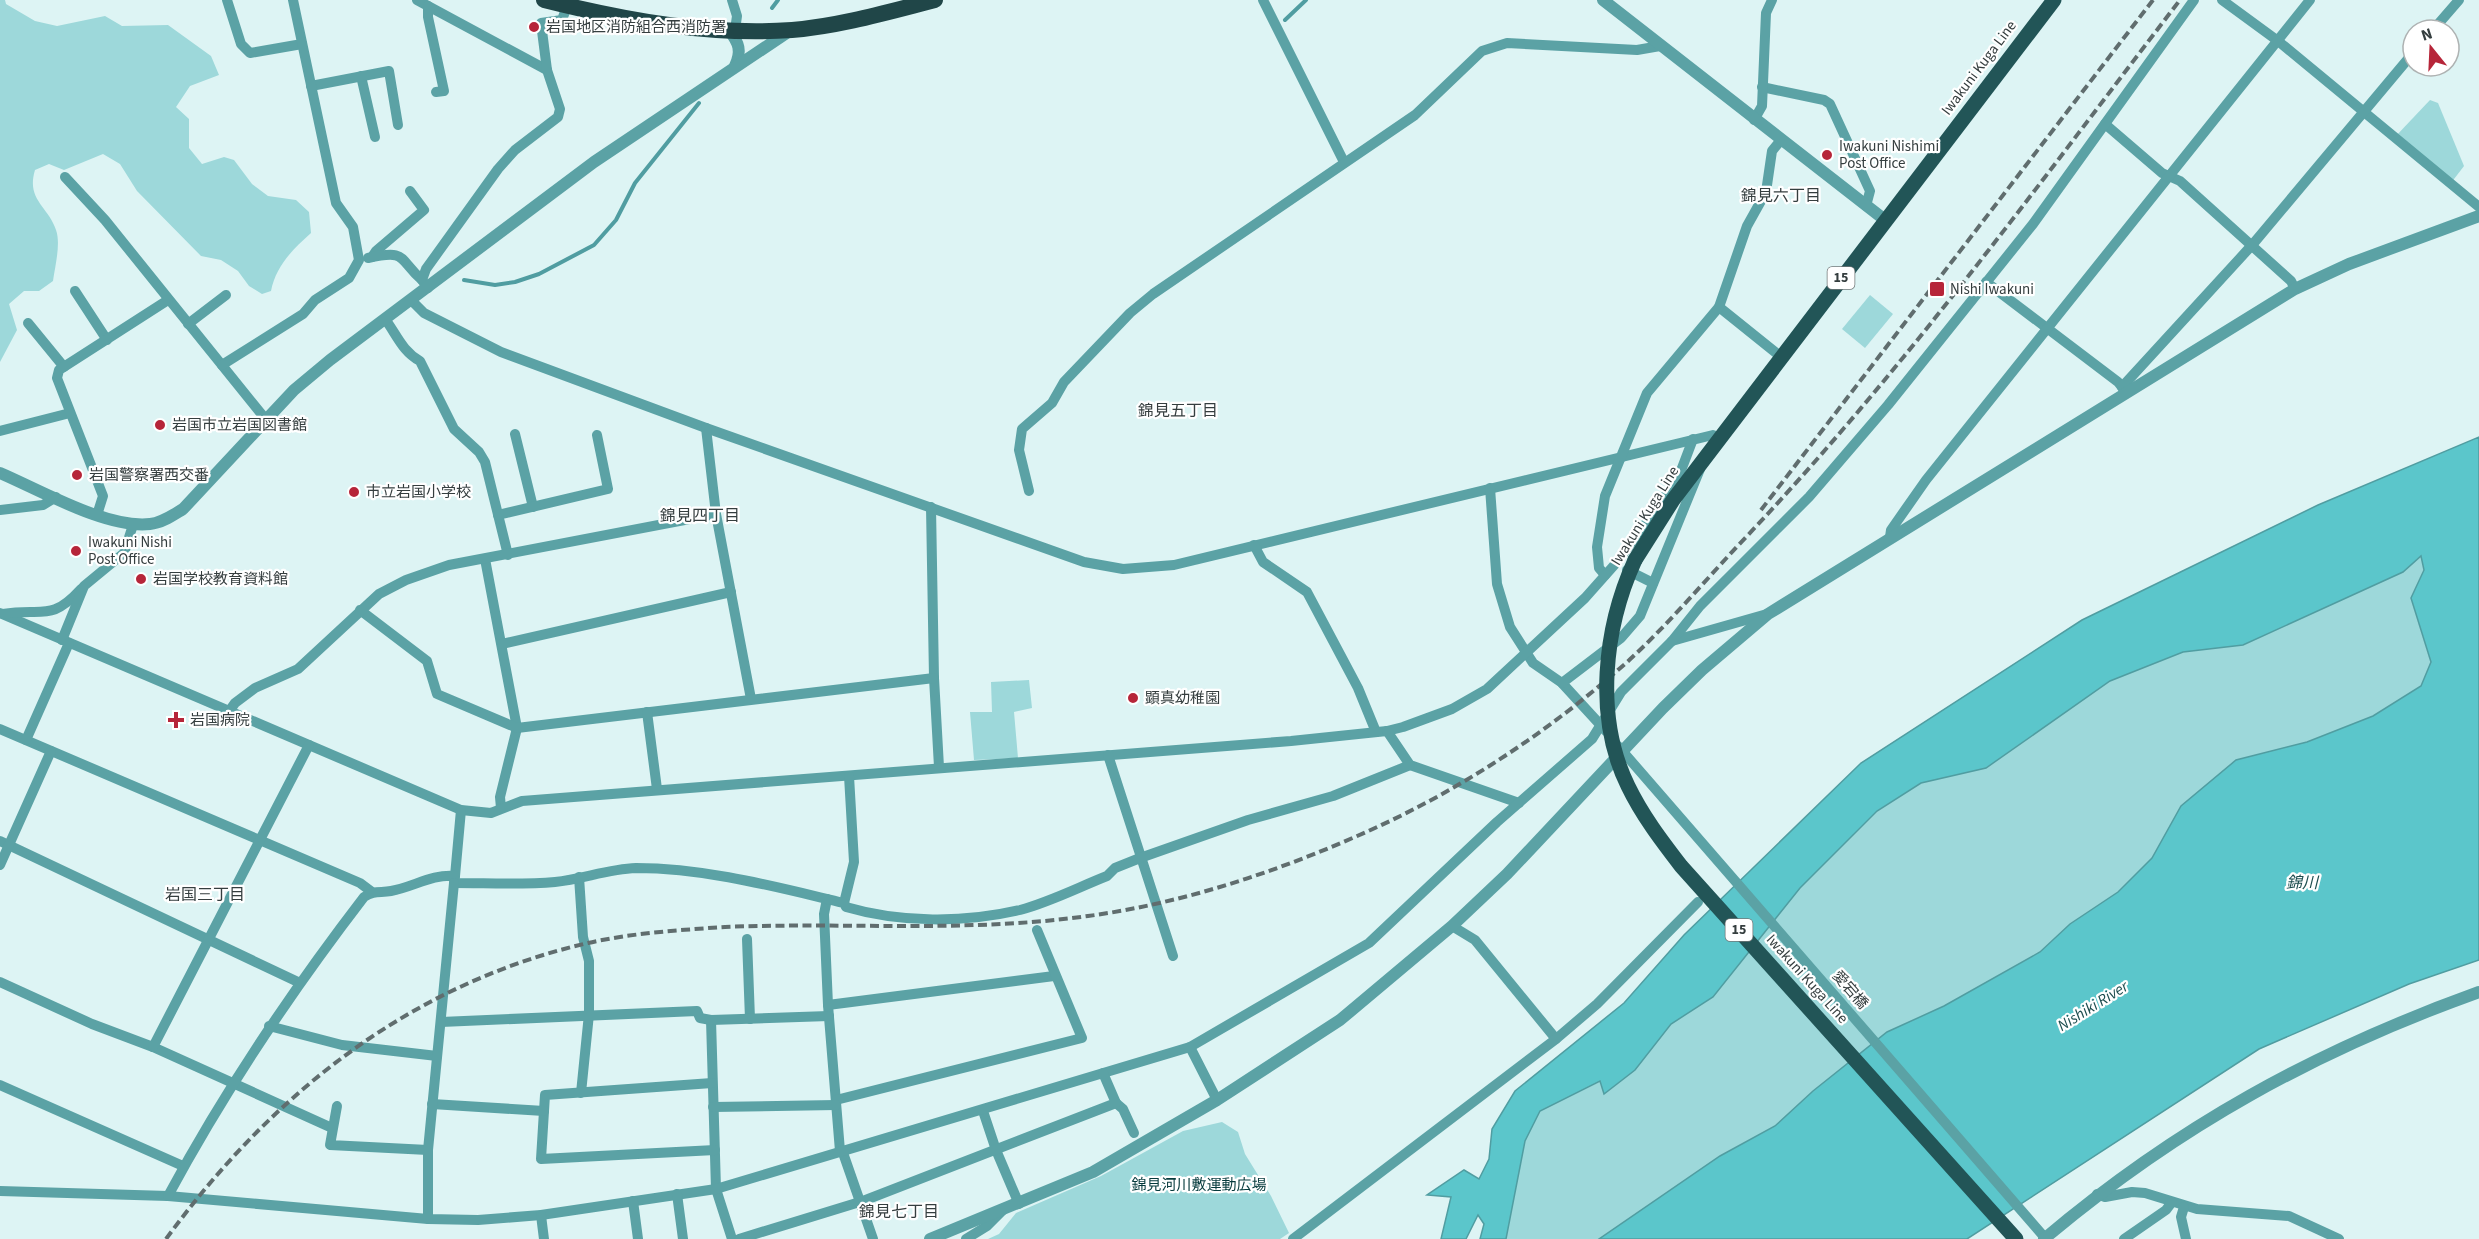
<svg xmlns="http://www.w3.org/2000/svg" width="2479" height="1239" font-family="'Source Sans 3','Noto Sans JP',sans-serif">
  <rect width="100%" height="100%" fill="#ddf4f4"/>
  <!-- green -->
  <g fill="#9dd8da">
    <path d="M 0,0 L 5,0 L 6,4 L 35,21 L 57,26 L 105,16 L 122,26 L 168,25 L 211,56 L 219,75 L 190,86 L 176,107 L 189,119 L 189,148 L 202,164 L 224,157 L 234,160 L 252,184 L 268,196 L 296,200 L 309,212 L 311,233 C 292,250 276,266 271,291 L 262,294 L 249,286 L 238,271 L 221,260 L 201,256 L 137,191 L 120,164 L 103,154 L 64,170 L 49,164 L 35,170 C 26,200 48,206 56,230 C 61,244 55,266 53,281 L 39,291 L 24,291 L 9,304 L 17,330 L 0,362 Z"/>
    <path d="M 2430,100 L 2438,103 L 2464,166 L 2451,183 L 2395,137 Z"/>
    <path d="M 1870,295 L 1893,314 L 1865,348 L 1842,329 Z"/>
    <path d="M 2422,555 L 2424,569 L 2411,598 L 2431,663 L 2421,686 L 2373,716 L 2307,742 L 2181,806 L 2152,858 L 2118,892 L 2070,924 L 2040,952 L 1944,1006 L 1887,1032 L 1813,1091 L 1775,1126 L 1720,1156 L 1599,1239 L 1506,1239 L 1525,1141 L 1540,1111 L 1601,1081 L 1604,1094 L 1635,1070 L 1671,1024 L 1713,997 L 1800,888 L 1877,811 L 1921,783 L 1986,768 L 2110,681 L 2183,652 L 2243,645 L 2403,572 Z"/>
    <path d="M 1029,680 L 1032,708 L 1014,712 L 1018,758 L 974,760 L 970,712 L 992,712 L 991,682 Z"/>
    <path d="M 1222,1122 L 1238,1132 L 1245,1154 L 1271,1196 L 1289,1233 L 1280,1239 L 988,1239 L 999,1234 L 1016,1213 L 1101,1176 L 1183,1131 Z"/>
  </g>
  <!-- water -->
  <path fill="#5bc6cb" stroke="#509da1" stroke-width="1.5" d="M 2479,437 L 2479,960 L 2409,984 L 2259,1049 L 1967,1239 L 1599,1239 L 1720,1156 L 1775,1126 L 1813,1091 L 1887,1032 L 1944,1006 L 2040,952 L 2070,924 L 2118,892 L 2152,858 L 2181,806 L 2236,760 L 2307,742 L 2373,716 L 2421,686 L 2431,662 L 2411,598 L 2424,570 L 2421,556 L 2403,572 L 2243,645 L 2183,652 L 2110,681 L 1986,768 L 1921,783 L 1877,811 L 1800,888 L 1713,997 L 1671,1024 L 1635,1070 L 1604,1094 L 1600,1081 L 1540,1111 L 1525,1141 L 1506,1239 L 1480,1239 L 1484,1224 L 1478,1215 L 1466,1239 L 1441,1239 L 1451,1197 L 1427,1195 L 1464,1170 L 1479,1179 L 1489,1159 L 1492,1129 L 1515,1091 L 1624,1003 L 1684,935 L 1861,763 L 2082,620 L 2318,505 Z"/>
  <g fill="none" stroke-linecap="round" stroke-linejoin="round">
    <!-- stream -->
    <g stroke="#509da1" stroke-width="4">
      <path d="M 772,8 L 778,0"/>
      <path d="M 1285,20 L 1306,0"/>
      <path d="M 464,280 L 495,285 L 515,282 L 539,274 L 594,245 L 616,220 L 635,183 L 699,103"/>
    </g>
    <!-- minor -->
    <g stroke="#5ba2a5" stroke-width="10">
      <path d="M 227,0 L 241,44 L 250,53 L 302,44"/>
      <path d="M 417,0 L 547,70"/>
      <path d="M 732,0 L 737,16 L 735,30"/>
      <path d="M 1263,0 L 1344,162"/>
      <path d="M 2222,0 L 2278,41 L 2479,207"/>
      <path d="M 428,6 L 428,17 L 444,91 L 436,92"/>
      <path d="M 2433,30 L 2459,0"/>
      <path d="M 361,76 L 375,137"/>
      <path d="M 311,86 L 389,71 L 398,125"/>
      <path d="M 1762,87 L 1824,100 L 1830,104 L 1870,191 L 1866,206"/>
      <path d="M 1754,120 L 1762,106 L 1766,13 L 1772,0"/>
      <path d="M 2105,124 L 2162,173 L 2180,181 L 2291,281 L 2295,289"/>
      <path d="M 65,177 L 105,220 L 267,421"/>
      <path d="M 372,257 L 376,251 L 424,210 L 410,191"/>
      <path d="M 368,258 C 408,249 398,259 422,280"/>
      <path d="M 1986,282 L 2118,382 L 2125,391"/>
      <path d="M 428,288 L 422,280 L 426,269 L 498,169 L 515,150 L 558,117 L 560,109 L 547,70 L 541,23 L 562,20 L 567,6"/>
      <path d="M 75,291 L 107,340"/>
      <path d="M 411,300 L 424,313 L 501,352 L 706,428 L 1084,562 L 1123,569 L 1174,565 L 1713,435 L 1720,438"/>
      <path d="M 1719,307 L 1780,356"/>
      <path d="M 385,319 C 397,335 402,351 420,361 L 454,429 L 479,452 L 485,462 L 508,555"/>
      <path d="M 28,323 L 64,367"/>
      <path d="M 188,324 L 226,295"/>
      <path d="M 222,365 L 303,314 L 315,300 L 349,278 L 359,260 L 353,227 L 336,203 L 293,0"/>
      <path d="M 2122,387 L 2253,244 L 2413,53"/>
      <path d="M 706,428 L 716,514 L 751,699"/>
      <path d="M 0,431 L 70,413"/>
      <path d="M 515,434 L 533,507"/>
      <path d="M 1490,488 L 1497,584 L 1510,627 L 1533,663 L 1562,683 L 1606,731"/>
      <path d="M 1029,491 L 1019,450 L 1022,429 L 1052,403 L 1064,382 L 1130,313 L 1153,294 L 1415,115 L 1482,51 L 1507,43 L 1637,50 L 1660,46"/>
      <path d="M 931,507 L 934,678 L 939,767"/>
      <path d="M 0,510 L 43,505 L 56,497"/>
      <path d="M 97,515 L 103,496 L 57,378 L 59,370 L 168,300"/>
      <path d="M 498,515 L 608,489 L 597,435"/>
      <path d="M 1890,537 L 1891,530 L 1926,480 L 2310,0"/>
      <path d="M 1254,545 L 1263,562 L 1307,592 L 1358,688 L 1376,732"/>
      <path d="M 485,559 L 517,728 L 500,797 L 501,808"/>
      <path d="M 1627,570 L 1653,583"/>
      <path d="M 1605,575 L 1599,568 L 1597,547 L 1605,496 L 1647,393 L 1719,307 L 1747,226 L 1766,192 L 1772,151 L 1781,140"/>
      <path d="M 360,610 L 427,661 L 437,694 L 517,728 L 934,678"/>
      <path d="M 0,613 L 461,810 L 491,813 L 522,801 L 1291,741 L 1387,731 L 1403,727 L 1452,709 L 1487,689 L 1585,598 L 1617,562 L 1661,503 L 1682,468 L 1693,439"/>
      <path d="M 3,614 C 42,607 50,623 81,589"/>
      <path d="M 62,640 L 84,586 L 124,553 L 133,525"/>
      <path d="M 1672,641 L 1767,614"/>
      <path d="M 502,644 L 731,592"/>
      <path d="M 1562,683 L 1621,638 L 1640,616 L 1700,469"/>
      <path d="M 230,710 L 235,703 L 255,688 L 298,669 L 379,594 L 406,580 L 449,565 L 716,514"/>
      <path d="M 647,712 L 657,789"/>
      <path d="M 0,729 L 360,883 L 372,892"/>
      <path d="M 1387,731 L 1410,765 L 1519,803"/>
      <path d="M 26,740 L 69,643"/>
      <path d="M 1618,746 L 2046,1239"/>
      <path d="M 1108,755 L 1173,956"/>
      <path d="M 0,841 L 298,982"/>
      <path d="M 0,865 L 51,751"/>
      <path d="M 455,876 L 461,810"/>
      <path d="M 579,877 L 583,937 L 589,961 L 589,1014 L 581,1093"/>
      <path d="M 827,899 L 824,914 L 828,1005 L 840,1151"/>
      <path d="M 844,903 L 854,862 L 849,776"/>
      <path d="M 1452,926 L 1475,940 L 1556,1039"/>
      <path d="M 747,939 L 750,1019"/>
      <path d="M 0,982 L 92,1024 L 153,1047 L 332,1128"/>
      <path d="M 828,1005 L 1054,976"/>
      <path d="M 711,1020 L 716,1189 L 732,1239"/>
      <path d="M 441,1022 L 697,1011 L 700,1018 L 711,1020 L 829,1016"/>
      <path d="M 269,1026 L 342,1045 L 437,1056"/>
      <path d="M 153,1047 L 309,745"/>
      <path d="M 1190,1047 L 1217,1100"/>
      <path d="M 712,1083 L 545,1095 L 541,1159 L 715,1150"/>
      <path d="M 0,1085 L 183,1166"/>
      <path d="M 836,1100 L 1082,1038 L 1037,930"/>
      <path d="M 1116,1103 L 1123,1109 L 1134,1133"/>
      <path d="M 432,1104 L 544,1111"/>
      <path d="M 337,1106 L 330,1145 L 428,1150"/>
      <path d="M 713,1107 L 836,1105"/>
      <path d="M 983,1111 L 996,1150 L 1019,1204"/>
      <path d="M 842,1150 L 873,1239"/>
      <path d="M 0,1191 L 168,1196 L 428,1219 L 478,1220 L 541,1215 L 716,1189 L 1190,1047 L 1369,943 L 1497,822 L 1592,739 L 1621,692 L 1672,641 L 1700,606 L 1809,497 L 1888,405 L 2033,224 L 2194,0"/>
      <path d="M 677,1194 L 683,1239"/>
      <path d="M 2097,1194 L 2105,1197 L 2132,1192 L 2145,1193 L 2197,1209 L 2289,1216 L 2339,1239"/>
      <path d="M 168,1196 C 225,1090 291,992 364,897 C 374,890 380,893 391,891 C 414,887 431,874 455,876 L 454,883 C 488,883 522,885 555,882 C 583,879 608,869 636,868 C 706,868 776,887 844,903 L 846,907 C 900,923 965,923 1020,910 C 1050,902 1079,887 1107,876 L 1115,868 L 1140,858 L 1248,820 L 1333,796 L 1410,765"/>
      <path d="M 633,1201 L 638,1239"/>
      <path d="M 2184,1207 L 2181,1217 L 2186,1239"/>
      <path d="M 541,1215 L 544,1239"/>
      <path d="M 428,1219 L 428,1150 L 454,883"/>
      <path d="M 739,1239 L 863,1201 L 1116,1103 L 1103,1073"/>
      <path d="M 966,1239 L 987,1226 L 1003,1210"/>
      <path d="M 1293,1239 L 1556,1039 L 1597,1004 L 1698,902"/>
      <path d="M 2124,1239 L 2166,1210 L 2172,1202"/>
    </g>
    <!-- tertiary -->
    <g stroke="#5ba2a5" stroke-width="12">
      <path d="M 1603,0 L 1885,220"/>
      <path d="M 729,30 C 739,43 742,51 735,66"/>
      <path d="M 0,473 C 40,490 107,529 150,524 C 162,523 173,515 183,509 L 294,390 L 330,360 L 594,162 L 791,30"/>
      <path d="M 930,1239 L 1093,1172 L 1217,1100 L 1340,1020 L 1452,926 L 1507,874 L 1663,708 L 1702,670 L 1768,614 L 2295,289 L 2349,264 L 2479,216"/>
      <path d="M 2044,1239 C 2178,1126 2315,1051 2479,992"/>
    </g>
    <!-- primary -->
    <path stroke="#225557" stroke-width="15" d="M 1635,560 L 1673,500 L 2054,0"/>
    <!-- trunk -->
    <path stroke="#204648" stroke-width="16" d="M 544,0 C 624,20 709,36 792,30 C 840,26 888,12 935,0"/>
    <!-- rail -->
    <g stroke="#606d6e" stroke-width="4" stroke-dasharray="9 4.5" stroke-linecap="butt">
      <path d="M 1761,510 L 2153,0"/>
      <path d="M 166,1239 C 272,1094 410,984 588,943 C 632,933 679,930 725,927 C 846,922 967,933 1088,916 C 1186,903 1285,869 1375,828 C 1465,787 1552,729 1626,663 C 1669,624 1707,578 1747,536 C 1905,369 2040,182 2180,0"/>
    </g>
    <!-- primary-bridge -->
    <path stroke="#225557" stroke-width="15" d="M 1635,560 C 1604,628 1594,717 1628,786 C 1642,815 1661,840 1681,866 L 2016,1239"/>
  </g>
  <!-- markers -->
  <g fill="#b62539" stroke="#fff" stroke-width="2">
    <circle cx="534" cy="27" r="6"/>
    <circle cx="1827" cy="155" r="6"/>
    <rect x="1929" y="281" width="16" height="16" rx="3"/>
    <circle cx="160" cy="425" r="6"/>
    <circle cx="77" cy="475" r="6"/>
    <circle cx="354" cy="492" r="6"/>
    <circle cx="76" cy="551" r="6"/>
    <circle cx="141" cy="579" r="6"/>
    <circle cx="1133" cy="698" r="6"/>
    <path d="M173 711h6v6h6v6h-6v6h-6v-6h-6v-6h6z"/>
  </g>
  <g text-anchor="middle" dominant-baseline="central" stroke-width="4.5" stroke-linejoin="round" paint-order="stroke">
    <!-- shield labels -->
    <g fill="#fff" stroke="#727879" stroke-width="1.5">
      <rect x="1827.5" y="267" width="27" height="22" rx="4.5"/>
      <rect x="1725.5" y="919" width="27" height="22" rx="4.5"/>
    </g>
    <g font-size="14" font-weight="bold" fill="#353e3f">
      <text x="1841" y="278">15</text>
      <text x="1739" y="930">15</text>
    </g>
    <!-- poi labels -->
    <g font-size="15" fill="#353e3f" stroke="#fff" text-anchor="start">
      <text x="546" y="27">岩国地区消防組合西消防署</text>
      <text x="1839" y="146">Iwakuni Nishimi<tspan x="1839" dy="17">Post Office</tspan></text>
      <text x="1950" y="289">Nishi Iwakuni</text>
      <text x="172" y="425">岩国市立岩国図書館</text>
      <text x="89" y="475">岩国警察署西交番</text>
      <text x="366" y="492">市立岩国小学校</text>
      <text x="88" y="542">Iwakuni Nishi<tspan x="88" dy="17">Post Office</tspan></text>
      <text x="153" y="579">岩国学校教育資料館</text>
      <text x="1145" y="698">顕真幼稚園</text>
      <text x="190" y="720">岩国病院</text>
    </g>
    <!-- street labels -->
    <g font-size="15" fill="#353e3f" stroke="#fff">
      <text transform="translate(1979 68) rotate(-53)">Iwakuni Kuga Line</text>
      <text transform="translate(1645 516) rotate(-58)">Iwakuni Kuga Line</text>
      <text transform="translate(1807 979) rotate(48)">Iwakuni Kuga Line</text>
      <text transform="translate(1850 990) rotate(49)">愛宕橋</text>
    </g>
    <!-- park labels -->
    <g font-size="15" fill="#053a3c" stroke="#fff">
      <text x="1199" y="1185">錦見河川敷運動広場</text>
    </g>
    <!-- neighbourhood labels -->
    <g font-size="16" fill="#353e3f" stroke="#fff">
      <text x="1781" y="196">錦見六丁目</text>
      <text x="1178" y="411">錦見五丁目</text>
      <text x="700" y="516">錦見四丁目</text>
      <text x="205" y="895">岩国三丁目</text>
      <text x="899" y="1212">錦見七丁目</text>
    </g>
    <!-- water labels -->
    <g font-size="16" font-style="italic" fill="#1d4d4f" stroke="#fff">
      <text x="2302" y="883">錦川</text>
      <text transform="translate(2093 1006) rotate(-32)">Nishiki River</text>
    </g>
  </g>
  <!-- north arrow -->
  <g transform="translate(2431 48) rotate(342)"><circle r="28" fill="#ffffff" stroke="#aeb2b2" stroke-width="1.5"/>
  <path d="M0-4.5L10 22L0 15L-10 22Z" fill="#b62539"/>
  <text y="-9" font-size="16" font-weight="bold" text-anchor="middle" fill="#353e3f">N</text>
  </g>
</svg>
